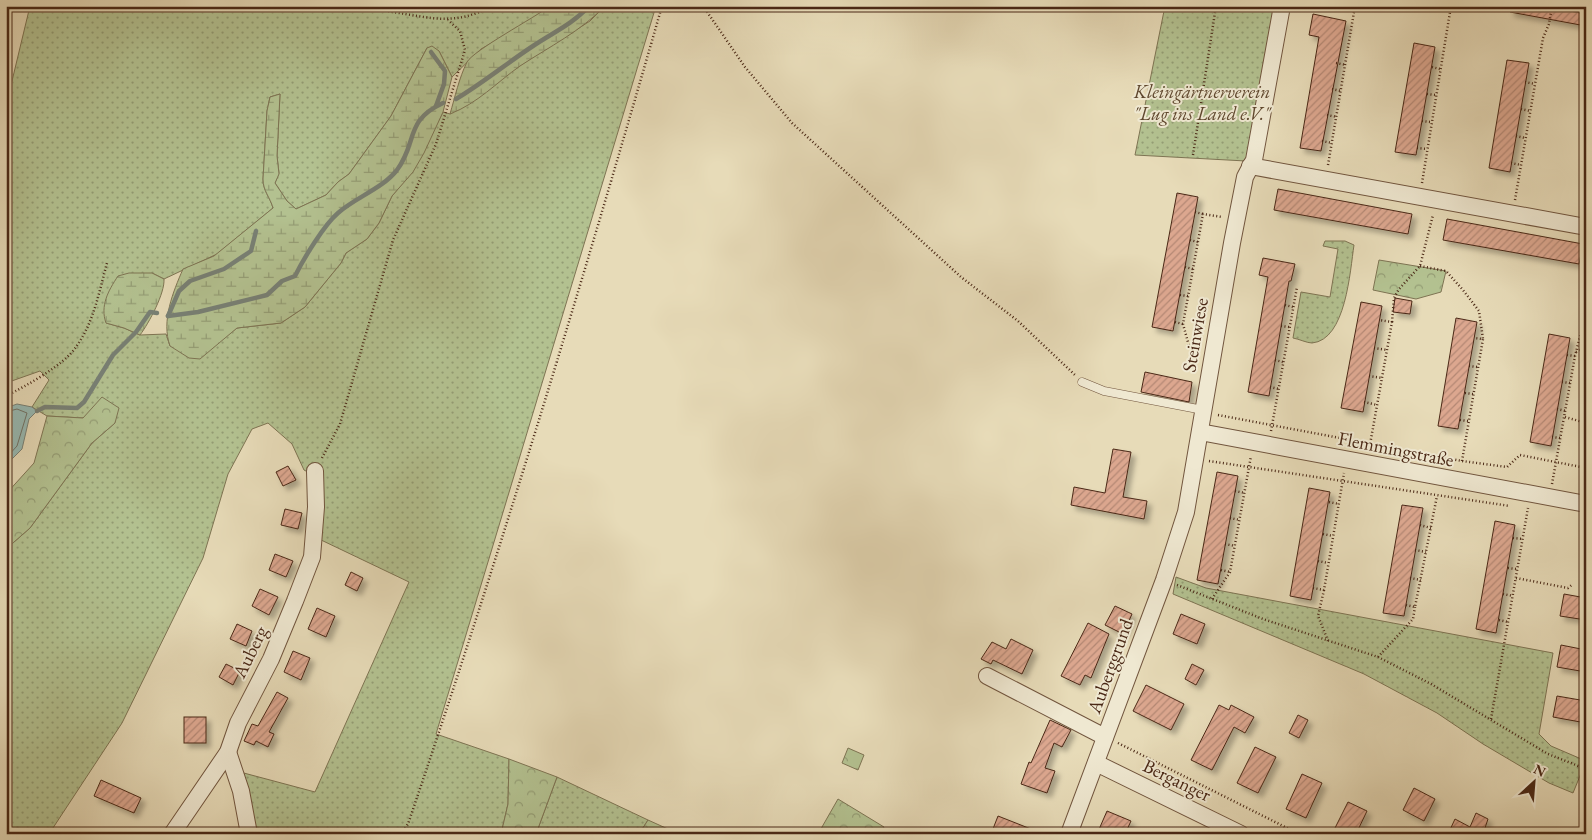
<svg xmlns="http://www.w3.org/2000/svg" width="1592" height="840" font-family="'EB Garamond',serif">
  <defs>
    <pattern id="grass-dots" width="8" height="8" patternUnits="userSpaceOnUse" patternTransform="scale(1.25)"><rect width="8" height="8" fill="#b3c190"/><path d="M2 2h.1M6 6h.1" fill="none" stroke="#949d75" stroke-width="1.8" stroke-linecap="round"/></pattern>
    <pattern id="forest-crowns" width="20" height="18" patternUnits="userSpaceOnUse" patternTransform="scale(1.25)"><rect width="20" height="18" fill="#b3c190"/><path d="M2 6a3 3 0 1 1 6 0M12 15a3 3 0 1 1 6 0" fill="none" stroke="#949d75"/></pattern>
    <pattern id="wetland-marsh" width="20" height="14" patternUnits="userSpaceOnUse" patternTransform="scale(1.25)"><rect width="20" height="14" fill="#b3c190"/><path d="M1 5h8M5 5V1M11 12h8M15 12V8" fill="none" stroke="#949d75"/></pattern>
    <pattern id="building-hatch" width="6" height="6" patternUnits="userSpaceOnUse" patternTransform="scale(1.25)"><rect width="6" height="6" fill="#dca78f"/><path d="M-1 1l2-2M0 6l6-6M5 7l2-2" fill="none" stroke="#b48874"/></pattern>
    <filter id="shadow"><feDropShadow dx="4.5" dy="4.5" stdDeviation="2.5" flood-color="#0004"/></filter>
  </defs>
  <rect width="100%" height="100%" fill="#e7dbb8"/>
  <filter id="stains"><feTurbulence type="fractalNoise" baseFrequency=".004" numOctaves="4"/><feColorMatrix values="0 0 0 0 .2 0 0 0 0 .09 0 0 0 0 .02 0 0 0 .5 -.17"/></filter>
  <radialGradient id="worn" r=".72"><stop offset=".6" stop-color="#630" stop-opacity="0"/><stop offset="1" stop-color="#630" stop-opacity=".3"/></radialGradient>
  <!-- grass -->
  <g fill="url(#grass-dots)" stroke="#7e7453">
    <path d="M 30,6 L 437,6 L 444,10 L 452,6 L 550,6 L 530,21 L 481,49 L 452,77 L 439,51 L 427,48 L 391,116 L 349,174 L 338,182 L 326,195 L 296,209 L 287,201 L 275,183 L 279,173 L 277,156 L 280,94 L 270,97 L 267,111 L 263,179 C 263,191 270,197 273,208 L 217,254 L 164,279 L 152,273 L 106,323 L 124,328 L 140,335 L 166,334 L 170,346 L 220,341 L 237,328 L 281,323 L 305,307 L 341,263 L 346,253 L 367,239 L 379,223 L 392,196 L 413,171 L 443,112 L 450,114 L 505,75 L 590,21 L 605,6 L 656,6 L 436,734 L 509,759 L 508,804 L 501,834 L 254,834 L 240,772 L 315,792 L 409,582 L 319,539 L 319,478 L 304,470 L 292,444 L 268,423 L 252,429 L 228,474 L 203,558 L 122,723 L 49,834 L 6,834 L 6,549 L 30,528 L 92,443 L 115,423 L 83,418 L 47,416 L 32,407 L 49,380 L 40,371 L 6,383 L 6,106 Z"/>
    <path d="M 1165,6 L 1276,6 L 1246,161 L 1135,155 Z"/>
    <path d="M 1325,241 L 1345,241 L 1354,245 C 1350,271 1346,340 1312,343 C 1307,343 1299,339 1293,338 L 1301,292 L 1330,297 L 1338,249 L 1323,246 Z"/>
    <path d="M 1176,577 L 1206,588 L 1553,653 L 1539,734 L 1551,746 L 1586,761 L 1573,793 L 1549,783 L 1483,744 L 1437,713 L 1364,674 L 1173,594 Z"/>
    <path d="M 557,777 L 648,820 L 639,834 L 536,834 Z"/>
  </g>
  <!-- forest -->
  <g fill="url(#forest-crowns)" stroke="#7e7453">
    <path d="M 1379,260 L 1446,271 L 1441,292 L 1416,299 L 1373,290 Z"/>
    <path d="M 102,397 L 119,408 L 115,423 L 92,443 L 30,528 L 6,549 L 6,494 L 34,463 L 47,416 L 83,418 Z"/>
    <path d="M 848,748 L 864,755 L 858,770 L 842,763 Z"/>
    <path d="M 509,759 L 557,777 L 536,834 L 501,834 L 508,804 Z"/>
    <path d="M 838,799 L 884,827 L 881,834 L 818,834 Z"/>
    <path d="M 648,820 L 679,834 L 639,834 Z"/>
  </g>
  <!-- wetland -->
  <g fill="url(#wetland-marsh)" stroke="#7e7453">
    <path d="M 550,6 L 605,6 C 581,31 549,47 520,66 C 496,83 478,103 450,114 C 455,97 459,78 467,62 C 474,50 534,18 550,6 Z"/>
    <path d="M 432,46 L 439,51 L 452,77 L 443,112 L 424,153 L 413,172 L 392,196 L 379,223 L 367,239 L 346,253 L 341,263 L 305,307 L 281,323 L 237,328 L 200,359 L 189,358 L 170,346 C 161,321 173,292 183,269 L 214,256 L 273,208 C 270,197 263,191 263,179 L 267,111 L 270,97 L 280,94 L 277,156 L 279,174 L 275,183 L 287,201 L 296,209 L 326,195 L 338,182 L 349,174 L 391,116 L 427,48 Z"/>
    <path d="M 129,273 L 152,273 L 164,279 C 165,293 149,323 140,335 L 124,328 L 106,323 C 100,306 108,291 118,276 Z"/>
  </g>
  <!-- water -->
  <path fill="#97bab4" stroke="#788075" d="M 17,404 L 32,407 L 37,411 L 29,419 L 22,449 L 6,465 L 6,408 Z"/>
  <g fill="none" stroke-linecap="round" stroke-linejoin="round">
    <!-- shore -->
    <path stroke="#707165" stroke-width="1" d="M 6,412 L 17,409 L 27,413 L 17,446 L 6,458"/>
    <!-- stream -->
    <g stroke="#788075" stroke-width="4.5">
      <path d="M 431,52 L 445,71 L 444,84 L 436,106"/>
      <path d="M 456,99 C 483,83 507,63 533,46 C 552,33 573,24 589,6"/>
      <path d="M 168,316 L 198,312 L 267,295 L 282,281 L 295,276 C 304,258 324,225 338,213 C 356,197 382,189 397,170 C 418,142 404,121 443,103"/>
      <path d="M 168,316 L 179,291 L 190,281 L 224,269 L 251,251 L 256,231"/>
      <path d="M 37,411 L 45,407 L 77,408 L 84,402 L 113,355 L 136,332 L 150,312 L 157,313"/>
    </g>
  </g>
  <!-- building -->
  <g fill="url(#building-hatch)" stroke="#4a2816" filter="url(#shadow)">
    <path d="M 1510,6 L 1543,6 L 1586,14 L 1586,26 L 1510,12 Z"/>
    <path d="M 1313,14 L 1346,21 L 1321,151 L 1300,148 L 1319,37 L 1309,35 Z"/>
    <path d="M 1414,43 L 1435,47 L 1416,155 L 1395,152 Z"/>
    <path d="M 1507,60 L 1529,63 L 1510,172 L 1489,168 Z"/>
    <path d="M 1278,189 L 1412,214 L 1408,234 L 1274,210 Z"/>
    <path d="M 1177,193 L 1198,197 L 1173,331 L 1152,327 Z"/>
    <path d="M 1447,219 L 1583,244 L 1579,264 L 1443,240 Z"/>
    <path d="M 1263,258 L 1295,264 L 1291,281 L 1289,281 L 1269,396 L 1248,392 L 1268,277 L 1259,275 Z"/>
    <path d="M 1395,298 L 1412,301 L 1410,314 L 1393,312 Z"/>
    <path d="M 1361,302 L 1382,306 L 1363,412 L 1341,408 Z"/>
    <path d="M 1456,318 L 1477,322 L 1458,429 L 1438,426 Z"/>
    <path d="M 1549,334 L 1570,338 L 1551,446 L 1530,442 Z"/>
    <path d="M 1145,372 L 1192,382 L 1189,402 L 1141,392 Z"/>
    <path d="M 1113,449 L 1131,452 L 1123,497 L 1147,501 L 1144,519 L 1071,505 L 1074,487 L 1105,493 Z"/>
    <path d="M 288,466 L 296,480 L 283,486 L 276,472 Z"/>
    <path d="M 1217,472 L 1238,476 L 1218,584 L 1197,580 Z"/>
    <path d="M 1309,488 L 1330,492 L 1311,600 L 1290,596 Z"/>
    <path d="M 1402,505 L 1423,508 L 1404,616 L 1383,613 Z"/>
    <path d="M 285,509 L 302,513 L 298,529 L 281,525 Z"/>
    <path d="M 1495,521 L 1515,525 L 1496,633 L 1476,629 Z"/>
    <path d="M 275,554 L 293,561 L 286,577 L 269,570 Z"/>
    <path d="M 351,572 L 363,578 L 357,591 L 345,585 Z"/>
    <path d="M 260,589 L 278,597 L 269,615 L 252,606 Z"/>
    <path d="M 1564,594 L 1586,598 L 1586,620 L 1560,616 Z"/>
    <path d="M 1115,606 L 1132,614 L 1123,634 L 1105,625 Z"/>
    <path d="M 317,608 L 335,616 L 326,637 L 308,629 Z"/>
    <path d="M 1181,614 L 1205,624 L 1197,644 L 1173,634 Z"/>
    <path d="M 1088,623 L 1109,634 L 1091,678 L 1085,675 L 1080,685 L 1061,676 Z"/>
    <path d="M 237,624 L 252,631 L 246,646 L 230,639 Z"/>
    <path d="M 1011,639 L 1033,650 L 1022,674 L 993,660 L 991,664 L 981,659 L 992,642 L 1006,649 Z"/>
    <path d="M 1561,645 L 1586,650 L 1586,672 L 1557,667 Z"/>
    <path d="M 293,651 L 310,658 L 301,680 L 284,672 Z"/>
    <path d="M 226,664 L 240,671 L 233,685 L 219,677 Z"/>
    <path d="M 1192,664 L 1204,670 L 1196,685 L 1185,679 Z"/>
    <path d="M 1146,685 L 1184,704 L 1171,730 L 1133,711 Z"/>
    <path d="M 277,692 L 288,698 L 269,732 L 274,734 L 268,747 L 256,741 L 254,745 L 244,741 L 252,724 L 258,726 Z"/>
    <path d="M 1557,696 L 1586,701 L 1586,723 L 1553,717 Z"/>
    <path d="M 1219,705 L 1229,710 L 1231,705 L 1254,717 L 1245,733 L 1234,727 L 1212,770 L 1191,760 Z"/>
    <path d="M 1298,715 L 1308,720 L 1299,738 L 1289,733 Z"/>
    <rect x="184" y="717" width="22" height="26"/>
    <path d="M 1050,720 L 1071,730 L 1062,747 L 1054,743 L 1045,768 L 1055,771 L 1047,793 L 1021,784 L 1029,762 L 1031,763 Z"/>
    <path d="M 1255,747 L 1276,757 L 1258,793 L 1237,783 Z"/>
    <path d="M 1302,774 L 1322,783 L 1306,818 L 1286,809 Z"/>
    <path d="M 101,780 L 141,798 L 134,813 L 94,796 Z"/>
    <path d="M 1414,788 L 1435,799 L 1424,821 L 1403,810 Z"/>
    <path d="M 1348,802 L 1367,811 L 1356,834 L 1332,834 Z"/>
    <path d="M 1107,811 L 1131,821 L 1125,834 L 1097,834 Z"/>
    <path d="M 1476,813 L 1488,819 L 1483,834 L 1448,834 L 1455,819 L 1470,827 Z"/>
    <path d="M 998,816 L 1041,833 L 1041,834 L 991,834 Z"/>
  </g>
  <g fill="none" stroke-linecap="round" stroke-linejoin="round">
    <defs>
      <path id="service" d="M 1082,382 L 1104,391 L 1203,410"/>
      <g id="minor">
        <path d="M 1250,166 L 1586,227"/>
        <path d="M 1200,432 L 1586,504"/>
        <path d="M 987,676 L 1105,737"/>
        <path d="M 228,752 L 241,791 L 249,834"/>
        <path d="M 1096,763 L 1241,834"/>
        <path d="M 172,834 L 228,752 L 238,723 L 271,659 L 295,601 L 312,557 L 316,507 L 315,471"/>
        <path d="M 1069,834 L 1164,580 L 1186,512 L 1232,243 L 1245,177 L 1254,160 L 1282,6"/>
      </g>
    </defs>
    <!-- service casing -->
    <use href="#service" stroke="#71553e" stroke-width="9"/>
    <!-- minor casing -->
    <use href="#minor" stroke="#71553e" stroke-width="18"/>
    <!-- path -->
    <g stroke="#4a2816" stroke-width="2.5" stroke-dasharray="1 2.5" stroke-linecap="butt">
      <path d="M 343,6 C 359,8 377,9 393,12 C 432,18 455,26 492,6"/>
      <path d="M 703,6 L 745,67 L 792,123 L 961,277 L 1018,321 L 1075,375"/>
      <path d="M 1336,63 L 1346,65"/>
      <path d="M 1432,67 L 1440,69"/>
      <path d="M 1525,82 L 1535,84"/>
      <path d="M 1332,89 L 1341,91"/>
      <path d="M 1427,94 L 1436,95"/>
      <path d="M 1521,109 L 1530,111"/>
      <path d="M 1327,115 L 1337,117"/>
      <path d="M 1422,121 L 1431,122"/>
      <path d="M 1516,136 L 1525,138"/>
      <path d="M 1322,141 L 1332,143"/>
      <path d="M 1417,148 L 1427,149"/>
      <path d="M 1193,155 L 1216,6"/>
      <path d="M 1511,163 L 1521,165"/>
      <path d="M 1328,165 L 1355,6"/>
      <path d="M 1422,183 L 1451,6"/>
      <path d="M 1515,200 L 1543,38 L 1549,24 L 1552,6"/>
      <path d="M 1195,212 L 1203,214"/>
      <path d="M 1190,240 L 1198,242"/>
      <path d="M 1420,266 L 1446,271 L 1463,290 L 1479,311 L 1483,339"/>
      <path d="M 1185,267 L 1193,269"/>
      <path d="M 1180,295 L 1188,296"/>
      <path d="M 1285,305 L 1293,307"/>
      <path d="M 1175,322 L 1183,324"/>
      <path d="M 1392,322 L 1394,298 L 1399,289 L 1420,266 L 1433,215"/>
      <path d="M 1281,326 L 1289,327"/>
      <path d="M 1374,348 L 1387,350"/>
      <path d="M 1198,349 L 1189,346 L 1183,324 L 1203,214 L 1222,217"/>
      <path d="M 1576,352 L 1586,347"/>
      <path d="M 1567,355 L 1575,356"/>
      <path d="M 1275,360 L 1283,362"/>
      <path d="M 1469,366 L 1478,367"/>
      <path d="M 1369,376 L 1382,378"/>
      <path d="M 1562,382 L 1571,383"/>
      <path d="M 1270,387 L 1279,389"/>
      <path d="M 1465,393 L 1473,394"/>
      <path d="M 6,396 C 26,386 64,365 76,347 C 94,322 99,292 107,263"/>
      <path d="M 1364,402 L 1377,405"/>
      <path d="M 1557,409 L 1566,411"/>
      <path d="M 1218,415 L 1462,461 L 1507,467 L 1520,455 L 1586,468"/>
      <path d="M 1565,417 L 1586,423"/>
      <path d="M 1460,420 L 1469,421"/>
      <path d="M 1271,431 L 1297,287"/>
      <path d="M 1552,437 L 1561,438"/>
      <path d="M 1369,450 L 1392,322 L 1379,320"/>
      <path d="M 322,458 L 340,424 L 393,240 L 436,144 L 465,50 L 460,31 L 448,20"/>
      <path d="M 1209,461 L 1510,506"/>
      <path d="M 1462,461 L 1483,339 L 1474,338"/>
      <path d="M 1552,484 L 1575,356 L 1586,313"/>
      <path d="M 1235,491 L 1245,493"/>
      <path d="M 1329,502 L 1339,504"/>
      <path d="M 1230,518 L 1240,520"/>
      <path d="M 1420,525 L 1431,528"/>
      <path d="M 1323,534 L 1333,536"/>
      <path d="M 1513,538 L 1523,539"/>
      <path d="M 1225,544 L 1235,546"/>
      <path d="M 1415,550 L 1426,552"/>
      <path d="M 1318,561 L 1328,563"/>
      <path d="M 1508,568 L 1517,569"/>
      <path d="M 1221,570 L 1230,572"/>
      <path d="M 1410,578 L 1421,580"/>
      <path d="M 1516,578 L 1568,588 L 1573,584"/>
      <path d="M 1177,585 L 1263,619 L 1378,657 L 1431,684 L 1548,754 L 1586,769"/>
      <path d="M 1313,588 L 1324,590 L 1344,473"/>
      <path d="M 1324,590 L 1318,616 L 1328,641"/>
      <path d="M 1503,594 L 1513,596"/>
      <path d="M 1212,599 L 1230,572 L 1251,456"/>
      <path d="M 1406,605 L 1415,607 L 1437,496"/>
      <path d="M 1499,620 L 1508,622"/>
      <path d="M 1378,657 L 1413,619 L 1415,607"/>
      <path d="M 1491,719 L 1528,508"/>
      <path d="M 1118,743 L 1299,834"/>
      <path d="M 401,834 L 408,824 C 500,554 583,281 662,6"/>
    </g>
    <!-- service -->
    <use href="#service" stroke="#efe8d1" stroke-width="8"/>
    <!-- minor -->
    <use href="#minor" stroke="#efe8d1" stroke-width="16"/>
  </g>
  <g text-anchor="middle" dominant-baseline="central" stroke-width="4" stroke-linejoin="round" paint-order="stroke">
    <!-- park labels -->
    <g font-size="19" font-style="italic" fill="#5f472e" stroke="#efe8d1">
      <text x="1202" y="91">Kleingärtnerverein<tspan x="1202" dy="22">"Lug ins Land e.V."</tspan></text>
    </g>
    <!-- street labels -->
    <g font-size="19" fill="#4a2816" stroke="#efe8d1">
      <text transform="translate(1195 335) rotate(-80)">Steinwiese</text>
      <text transform="translate(1396 449) rotate(11)">Flemmingstraße</text>
      <text transform="translate(250 652) rotate(-64)">Auberg</text>
      <text transform="translate(1110 666) rotate(-70)">Auberggrund</text>
      <text transform="translate(1177 780) rotate(26)">Berganger</text>
    </g>
  </g>
  <!-- margin -->
  <rect width="1592" height="840" fill="none" stroke="#e7dbb8" stroke-width="25"/>
  <rect x="8" y="8" width="1577" height="825" fill="none" stroke="#4a2816" stroke-width="2.5"/>
  <rect x="12" y="12" width="1567" height="815" fill="none" stroke="#4a2816"/>
  <!-- north arrow -->
  <g transform="translate(1534 782) rotate(26)" stroke="#efe8d1" stroke-width="4" paint-order="stroke">
  <path d="M0-4L9 19L0 12L-9 19Z" fill="#4a2816"/>
  <text y="-8" font-size="14" font-weight="bold" text-anchor="middle" fill="#4a2816">N</text>
  </g>
  <rect width="100%" height="100%" filter="url(#stains)"/>
  <rect width="100%" height="100%" fill="url(#worn)"/>
</svg>
